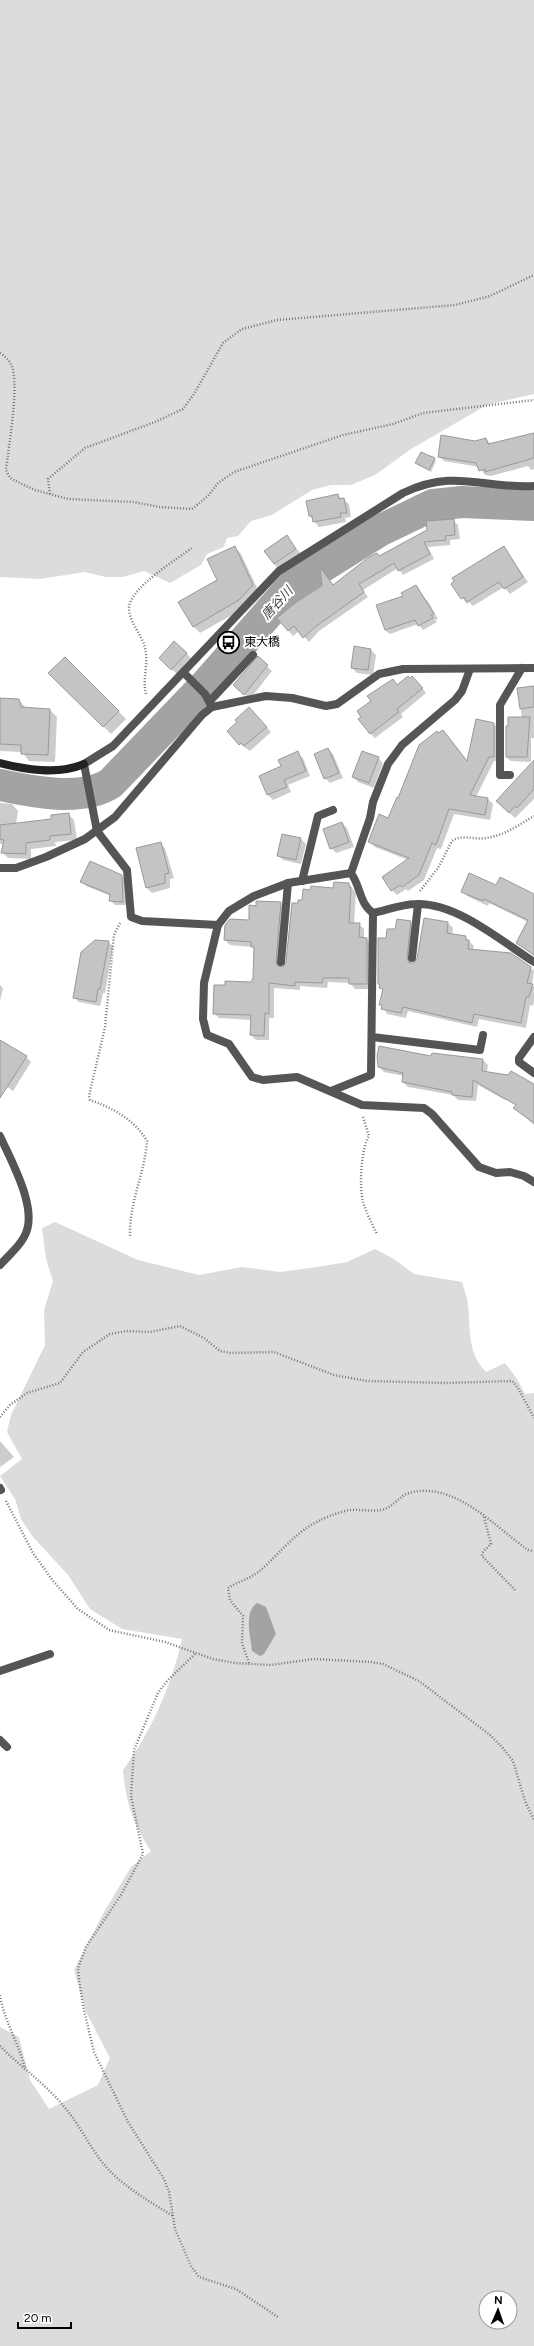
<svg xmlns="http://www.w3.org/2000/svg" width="534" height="2346" font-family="Figtree,'Noto Sans JP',sans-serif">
  <rect width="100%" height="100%" fill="#fff"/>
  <!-- green -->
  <g fill="#dcdcdc" fill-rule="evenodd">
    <path d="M 0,0 L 534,0 L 534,394 L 487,405 L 411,449 L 375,475 L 351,485 L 331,485 L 312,490 L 272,515 L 251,521 L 238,536 L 227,538 L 224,547 L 207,554 L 201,565 L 170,583 L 144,571 L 123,577 L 106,577 L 85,572 L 40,579 L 0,577 Z"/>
    <path d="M 55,1222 L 138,1260 L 199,1275 L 242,1267 L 280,1272 L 317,1267 L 347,1262 L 375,1249 L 394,1259 L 414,1274 L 462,1282 C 464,1290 468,1298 468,1306 C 471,1332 467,1352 486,1372 L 505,1363 L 517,1379 L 525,1394 L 534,1393 L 534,2346 L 0,2346 L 0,2027 L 19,2037 L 30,2080 L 49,2109 L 98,2085 L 110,2058 L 86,2012 L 74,1970 L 104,1912 L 131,1867 L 151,1851 C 133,1823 126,1804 123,1770 C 151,1732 172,1685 182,1639 L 122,1629 L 90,1609 L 68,1575 L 33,1537 L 21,1519 L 15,1499 L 0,1476 L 22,1459 L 7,1432 L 11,1415 L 45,1345 L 44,1310 L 53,1281 L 46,1259 L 42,1228 ZM 486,2298 L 510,2298 L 510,2322 L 486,2322 Z"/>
  </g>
  <!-- water -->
  <path fill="#a3a3a3" d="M 257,1603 L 266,1607 L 276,1634 L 264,1654 L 260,1656 L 252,1651 C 251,1638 243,1612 257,1603 Z"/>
  <!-- shadow -->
  <g fill="#0003">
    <path d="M 534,433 L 534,469 L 531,470 L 528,466 L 491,476 L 485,475 L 479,467 L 444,461 L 439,456 L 475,442 L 486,439 L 491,444 Z"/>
    <path d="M 434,459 L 436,461 L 431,472 L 416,463 Z"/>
    <path d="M 337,495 L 349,504 L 351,517 L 345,518 L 346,522 L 319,527 L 310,516 Z"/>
    <path d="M 453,520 L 458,525 L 460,539 L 450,540 L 450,545 L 428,547 L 434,559 L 403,575 L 398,568 L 363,590 L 368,597 L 319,631 L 309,642 L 299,631 L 293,636 L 278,618 L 324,586 L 324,573 L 333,585 L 377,554 L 380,557 Z"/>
    <path d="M 287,537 L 301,554 L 279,569 L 274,564 Z"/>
    <path d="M 234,547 L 241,554 L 259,592 L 246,607 L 200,633 L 193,626 Z"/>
    <path d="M 504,547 L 528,582 L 510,594 L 504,587 L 473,606 L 469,602 L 467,604 L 452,584 Z"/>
    <path d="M 416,587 L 429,603 L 438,619 L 435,620 L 437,622 L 423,630 L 418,624 L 390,634 L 385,630 L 404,596 Z"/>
    <path d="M 371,650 L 376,655 L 373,675 L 357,673 L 352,668 Z"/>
    <path d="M 186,653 L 191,658 L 177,674 L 165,663 Z"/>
    <path d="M 65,658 L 126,719 L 111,734 L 50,673 Z"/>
    <path d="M 258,658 L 272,671 L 250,699 L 239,690 Z"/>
    <path d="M 393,681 L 398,686 L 417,682 L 426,693 L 401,714 L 403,717 L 375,738 L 370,733 L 372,701 Z"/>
    <path d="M 534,687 L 534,738 L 531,738 L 531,762 L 511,761 L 506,757 L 522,718 L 518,689 Z"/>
    <path d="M 0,699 L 19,700 L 26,708 L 50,710 L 57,717 L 55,762 L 29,761 L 22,752 L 0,751 Z"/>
    <path d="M 254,714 L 271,732 L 250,751 L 240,744 Z"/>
    <path d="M 494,724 L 499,729 L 499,761 L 494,761 L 476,797 L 488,799 L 493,804 L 490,820 L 454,814 L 441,849 L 437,848 L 424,880 L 408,891 L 406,889 L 397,895 L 392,890 L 408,860 L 375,847 L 370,842 L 388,819 L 438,734 L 443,731 L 468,762 Z"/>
    <path d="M 328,749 L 333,754 L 343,778 L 330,783 L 325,778 Z"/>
    <path d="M 297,753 L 303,758 L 310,776 L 288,785 L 291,792 L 273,800 L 268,795 L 282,767 Z"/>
    <path d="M 378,758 L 383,763 L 374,788 L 358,782 L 353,777 Z"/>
    <path d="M 534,769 L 534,799 L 515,818 L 502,806 Z"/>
    <path d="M 0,803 L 12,804 L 18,811 L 16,824 L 53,820 L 68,814 L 74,820 L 77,840 L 55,842 L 56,846 L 31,849 L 31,859 L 8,858 L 2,852 L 4,844 L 0,844 Z"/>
    <path d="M 342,823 L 347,828 L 354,847 L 336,853 L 331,848 Z"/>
    <path d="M 301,839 L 306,844 L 301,864 L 283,860 L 278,855 Z"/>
    <path d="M 160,843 L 165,848 L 174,878 L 170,879 L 170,888 L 152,893 L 147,888 L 137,849 Z"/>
    <path d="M 121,875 L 126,880 L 127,905 L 115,905 L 110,900 L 111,896 L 86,886 L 82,882 Z"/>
    <path d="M 349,884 L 356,893 L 354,924 L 359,924 L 364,929 L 364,938 L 372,944 L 371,989 L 355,989 L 350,983 L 328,982 L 327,988 L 300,986 L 300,990 L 274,988 L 274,1018 L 269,1018 L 269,1040 L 256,1040 L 251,1035 L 252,1020 L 219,1018 L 214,1013 L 226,986 L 252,983 L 254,978 L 255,949 L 252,947 L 230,945 L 225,940 L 250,921 L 257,907 L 280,903 L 285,909 L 280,968 L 283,968 L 287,963 L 299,904 Z"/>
    <path d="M 496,887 L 534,895 L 534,956 L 518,943 L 528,922 L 489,903 L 488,906 L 467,896 L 462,891 Z"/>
    <path d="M 410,922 L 415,927 L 411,964 L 414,964 L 448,923 L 453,928 L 452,935 L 465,937 L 474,946 L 473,950 L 530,967 L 534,971 L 532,985 L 534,987 L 534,1001 L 533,1006 L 530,1005 L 526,1028 L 479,1019 L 477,1027 L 408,1011 L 406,1018 L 387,1014 L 381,1004 L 383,991 L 379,984 L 387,939 Z"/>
    <path d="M 108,942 L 113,946 L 105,993 L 103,993 L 100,1006 L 79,1002 L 74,997 Z"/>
    <path d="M 0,985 L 3,988 L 0,1001 Z"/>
    <path d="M 0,1048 L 26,1057 L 31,1062 L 13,1091 L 0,1082 Z"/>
    <path d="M 482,1059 L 488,1065 L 487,1072 L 506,1075 L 511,1080 L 505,1100 L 478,1085 L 476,1101 L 458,1100 L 453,1095 L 408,1087 L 403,1082 L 404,1076 L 384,1072 L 379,1067 Z"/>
    <path d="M 534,1086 L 534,1125 L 516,1109 Z"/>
    <path d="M 0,1441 L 14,1457 L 0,1467 Z"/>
  </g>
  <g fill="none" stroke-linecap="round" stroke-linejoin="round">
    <!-- river -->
    <path stroke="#a3a3a3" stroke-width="32" d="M 0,785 C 32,792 83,802 111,783 L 207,683 L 293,585 L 381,530 L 433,505 L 462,502 L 534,505"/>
  </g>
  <!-- building -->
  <g fill="#c4c4c4" stroke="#999">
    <path d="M 534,433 L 534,458 L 485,472 L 485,469 L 479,471 L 476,463 L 438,457 L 441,435 L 475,441 L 486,438 L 488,444 Z"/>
    <path d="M 421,452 L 435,458 L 429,470 L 415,463 Z"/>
    <path d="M 338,494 L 339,499 L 344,498 L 347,513 L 340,513 L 341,517 L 313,522 L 312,516 L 309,516 L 306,501 Z"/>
    <path d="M 454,519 L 455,535 L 445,536 L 446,540 L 424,542 L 430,554 L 398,571 L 394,563 L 359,584 L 364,592 L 315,627 L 303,638 L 294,626 L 288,631 L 277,618 L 295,603 L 322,586 L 320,567 L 333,585 L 369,557 L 377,553 L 379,556 L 427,530 L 426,521 Z"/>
    <path d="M 287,535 L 296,549 L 274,564 L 264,551 Z"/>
    <path d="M 235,546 L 253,585 L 239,600 L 193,627 L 178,602 L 217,580 L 207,559 Z"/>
    <path d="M 504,546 L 523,577 L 504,589 L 499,582 L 467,602 L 464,597 L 461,599 L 451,584 L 454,581 L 452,578 Z"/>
    <path d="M 416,585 L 434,614 L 431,615 L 433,618 L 418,626 L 415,620 L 385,630 L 376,605 L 403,596 L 401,593 Z"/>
    <path d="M 174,641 L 187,653 L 171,670 L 159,658 Z"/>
    <path d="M 354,646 L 371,649 L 368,670 L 351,668 Z"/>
    <path d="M 258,656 L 268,665 L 244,695 L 233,685 Z"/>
    <path d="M 65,657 L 119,711 L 103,727 L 48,673 Z"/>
    <path d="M 408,676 L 410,678 L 412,676 L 423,688 L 397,709 L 399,712 L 370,734 L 358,719 L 361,717 L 357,711 L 371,701 L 367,696 L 393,679 L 397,685 Z"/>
    <path d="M 534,686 L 534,707 L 520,709 L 517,688 Z"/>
    <path d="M 0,698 L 19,699 L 21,707 L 50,709 L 48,755 L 21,754 L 21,745 L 0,744 Z"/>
    <path d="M 249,707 L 267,727 L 244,746 L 241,743 L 239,745 L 227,731 L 237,722 L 235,720 Z"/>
    <path d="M 508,717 L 530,717 L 527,757 L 506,757 L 506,726 L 508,726 Z"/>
    <path d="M 476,719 L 494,723 L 494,757 L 489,757 L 470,795 L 488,798 L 485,815 L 449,809 L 436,845 L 432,843 L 419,875 L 402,887 L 400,885 L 391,891 L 382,877 L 409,858 L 368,842 L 379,814 L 388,818 L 397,797 L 398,798 L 419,745 L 437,731 L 438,733 L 443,730 L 467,761 Z"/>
    <path d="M 328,748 L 339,773 L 324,779 L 314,754 Z"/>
    <path d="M 298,751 L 306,771 L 284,780 L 287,787 L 267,795 L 259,776 L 281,766 L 278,760 Z"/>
    <path d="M 362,751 L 379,757 L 369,783 L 352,777 Z"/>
    <path d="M 534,760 L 534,789 L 517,808 L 515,806 L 509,813 L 496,801 Z"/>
    <path d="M 69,813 L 71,834 L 50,836 L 50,840 L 26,843 L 26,854 L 1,853 L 4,840 L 0,839 L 0,825 L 51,819 L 51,815 Z"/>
    <path d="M 342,822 L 349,842 L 330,849 L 323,829 Z"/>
    <path d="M 282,834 L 301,838 L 296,860 L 277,856 Z"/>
    <path d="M 161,842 L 169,873 L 165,874 L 165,883 L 146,888 L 136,848 Z"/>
    <path d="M 90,861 L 122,875 L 123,902 L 109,901 L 110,894 L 80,882 Z"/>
    <path d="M 469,873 L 496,885 L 500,877 L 534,894 L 534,955 L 516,943 L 528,920 L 484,899 L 483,901 L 461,892 Z"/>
    <path d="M 334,882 L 349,883 L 349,887 L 351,887 L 349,923 L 360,923 L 359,937 L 367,938 L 367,984 L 349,984 L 349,978 L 323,978 L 322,983 L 295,982 L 295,986 L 269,983 L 269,1014 L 265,1013 L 264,1036 L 250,1035 L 251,1015 L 213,1014 L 214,985 L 225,985 L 225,981 L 251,982 L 253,978 L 254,947 L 251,947 L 251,942 L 224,940 L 225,925 L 230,919 L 249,920 L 249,905 L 256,906 L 256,901 L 281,902 L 276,962 L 278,966 L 283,967 L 286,962 L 292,903 L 298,903 L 298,900 L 302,900 L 303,889 L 310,890 L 311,886 L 333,888 Z"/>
    <path d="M 424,918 L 448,922 L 447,933 L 466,936 L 466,940 L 469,940 L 468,949 L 511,953 L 531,967 L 527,983 L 533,984 L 529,997 L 526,997 L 521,1023 L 474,1014 L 472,1023 L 403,1007 L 401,1013 L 381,1009 L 382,1005 L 379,1005 L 383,989 L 379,988 L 380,985 L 378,984 L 378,938 L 386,938 L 387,929 L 395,929 L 397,919 L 411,921 L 407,958 L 409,963 L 414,963 L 417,959 Z"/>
    <path d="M 95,940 L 109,941 L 100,989 L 98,989 L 96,1002 L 73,998 L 81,952 Z"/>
    <path d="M 0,1040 L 27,1056 L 0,1098 Z"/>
    <path d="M 379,1046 L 431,1056 L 432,1053 L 483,1059 L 482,1071 L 508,1075 L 511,1071 L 534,1084 L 534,1123 L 513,1108 L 516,1105 L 473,1080 L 472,1097 L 452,1095 L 452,1092 L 402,1082 L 403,1073 L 378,1067 L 377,1056 Z"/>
  </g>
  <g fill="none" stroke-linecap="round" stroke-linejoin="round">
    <!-- path -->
    <g stroke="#777" stroke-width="2.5" stroke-dasharray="1 2" stroke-linecap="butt">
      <path d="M 0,353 C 6,357 11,362 13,370 C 18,393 9,444 6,470 L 10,478 L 20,483 L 35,490 L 68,499 L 133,502 L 160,507 L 192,509 L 208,496 L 218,483 L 234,472 L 343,435 L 393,424 L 423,413 L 534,400"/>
      <path d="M 50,494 L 48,479 L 85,448 L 155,422 L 183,409 L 194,394 L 223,343 L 242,329 L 277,320 L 455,305 L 490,296 L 534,275"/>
      <path d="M 146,694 C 142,679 149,663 145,648 C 142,634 130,624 129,609 C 128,589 177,559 192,548"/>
      <path d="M 420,891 L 438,868 L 452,841 C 461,834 474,840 486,838 C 503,836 519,825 534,816"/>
      <path d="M 120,923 L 114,935 L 105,1027 L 89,1096 L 90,1100 C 113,1108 135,1120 147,1141 C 145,1173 129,1202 130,1236"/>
      <path d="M 363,1117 L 369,1136 C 361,1148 359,1187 363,1202 C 365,1209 373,1227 377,1234"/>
      <path d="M 0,1417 L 10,1405 L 27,1393 L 60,1383 L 83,1352 L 110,1334 L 126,1331 L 150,1332 L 180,1326 L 204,1338 L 220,1351 L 231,1353 L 274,1352 L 334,1375 L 367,1381 L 446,1383 L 512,1381 L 518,1388 L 534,1418"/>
      <path d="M 6,1501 L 33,1553 L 53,1581 L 78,1609 L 109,1630 L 165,1642 L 213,1659 L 235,1663 L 271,1665 L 313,1659 L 371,1662 L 383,1664 L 419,1681 L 490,1735 L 502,1747 L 513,1761 L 525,1801 L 534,1820"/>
      <path d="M 484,1517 L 491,1544 L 482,1553 L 482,1556 L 515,1590"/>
      <path d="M 195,1654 L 167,1681 L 158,1693 L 134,1750 L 131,1796 L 143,1854 L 121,1895 L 86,1947 L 78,1968 L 79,1979 L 83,2006 L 94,2052 L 128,2122 L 164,2179 L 169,2192 L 175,2229 L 191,2266 L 199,2277 L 236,2289 L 278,2317"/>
      <path d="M 249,1663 L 242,1643 L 243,1616 L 230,1600 L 228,1588 C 239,1581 252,1578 262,1569 C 292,1541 302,1523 345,1511 C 356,1508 370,1512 381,1510 C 393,1508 399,1496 409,1493 C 454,1480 495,1527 528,1550 L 534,1551"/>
      <path d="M 0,1995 C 4,2021 19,2043 25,2069"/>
      <path d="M 0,2046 C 22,2068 47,2085 66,2109 C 80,2126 89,2145 102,2162 C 120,2185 149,2201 173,2216"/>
    </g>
    <!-- lane -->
    <g stroke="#555" stroke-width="8">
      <path d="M 210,701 L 253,655"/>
      <path d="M 510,775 L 500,775 L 500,705 L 522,668"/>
      <path d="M 302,881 L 318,816 L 333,810"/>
      <path d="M 412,958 L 418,904"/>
      <path d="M 281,962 L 288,883"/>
      <path d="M 372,1037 L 480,1050 L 483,1035"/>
      <path d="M 534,1037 L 519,1058 L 519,1062 L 534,1073"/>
      <path d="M 0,1488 L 1,1490"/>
      <path d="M 0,1671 L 50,1654"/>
      <path d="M 0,1740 L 7,1747"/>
    </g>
    <!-- street -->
    <g stroke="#555" stroke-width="8">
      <path d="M 470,669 L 462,691 L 455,700 L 402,745 L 388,764 L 373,802 L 370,818 L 351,873 C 361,887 359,903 373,913 C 387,910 402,904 417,904 C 457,903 501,941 534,962"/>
      <path d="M 184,673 L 205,694 L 212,707"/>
      <path d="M 0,868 L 16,868 L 46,857 L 85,839 L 115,817 L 202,715 L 212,707 L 266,696 L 292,698 L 326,706 L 337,704 L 379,674 L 403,669 L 534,668"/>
      <path d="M 351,873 L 288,883 L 254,896 L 229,911 L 218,925 L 204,983 L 203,1019 L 207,1035 L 229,1044 L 252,1077 L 263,1080 L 297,1077 L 362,1105 L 424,1108 L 432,1114 L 479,1167 L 496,1173 L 510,1172 L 524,1176 L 534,1182"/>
      <path d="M 218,925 L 142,921 L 131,917 L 127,870 L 97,831 L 84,764 L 113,746 L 279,571 L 403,493 C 456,468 482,489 534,486"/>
      <path d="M 331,1091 L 371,1075 L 373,913"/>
      <path d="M 0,1136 C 11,1161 40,1211 24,1237 C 19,1247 8,1256 0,1265"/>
    </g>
    <!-- secondary -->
    <path stroke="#222" stroke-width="8" d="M 0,763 C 27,770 58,775 84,764"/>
  </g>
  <!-- icons -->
  <defs>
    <symbol id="bus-ring" viewBox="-11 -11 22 22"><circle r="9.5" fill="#fff" stroke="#000" stroke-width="1.5"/><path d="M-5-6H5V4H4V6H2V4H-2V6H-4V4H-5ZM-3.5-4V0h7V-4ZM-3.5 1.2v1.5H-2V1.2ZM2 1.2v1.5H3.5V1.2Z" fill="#000"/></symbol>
  </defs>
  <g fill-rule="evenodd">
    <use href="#bus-ring" x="216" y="630" width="25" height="25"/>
  </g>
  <g text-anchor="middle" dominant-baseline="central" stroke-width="4" stroke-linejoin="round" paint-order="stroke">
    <!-- poi labels -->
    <g font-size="12" fill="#000" stroke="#fff" text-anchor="start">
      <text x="244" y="642">東大橋</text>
    </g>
    <!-- water labels -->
    <g font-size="13" font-style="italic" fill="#444" stroke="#fff">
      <text transform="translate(277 603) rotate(-48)">唐谷川</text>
    </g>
  </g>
  <!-- north arrow -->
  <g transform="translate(498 2310) rotate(2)"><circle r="19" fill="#ffffff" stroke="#999999"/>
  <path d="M0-3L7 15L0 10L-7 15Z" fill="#000000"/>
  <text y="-6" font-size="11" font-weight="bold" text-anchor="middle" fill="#000000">N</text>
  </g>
  <!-- scale -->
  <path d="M18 2322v6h53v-6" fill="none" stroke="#000000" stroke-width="2"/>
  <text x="24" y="2322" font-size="12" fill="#000000" stroke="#ffffff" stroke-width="3" paint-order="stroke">20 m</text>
</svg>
